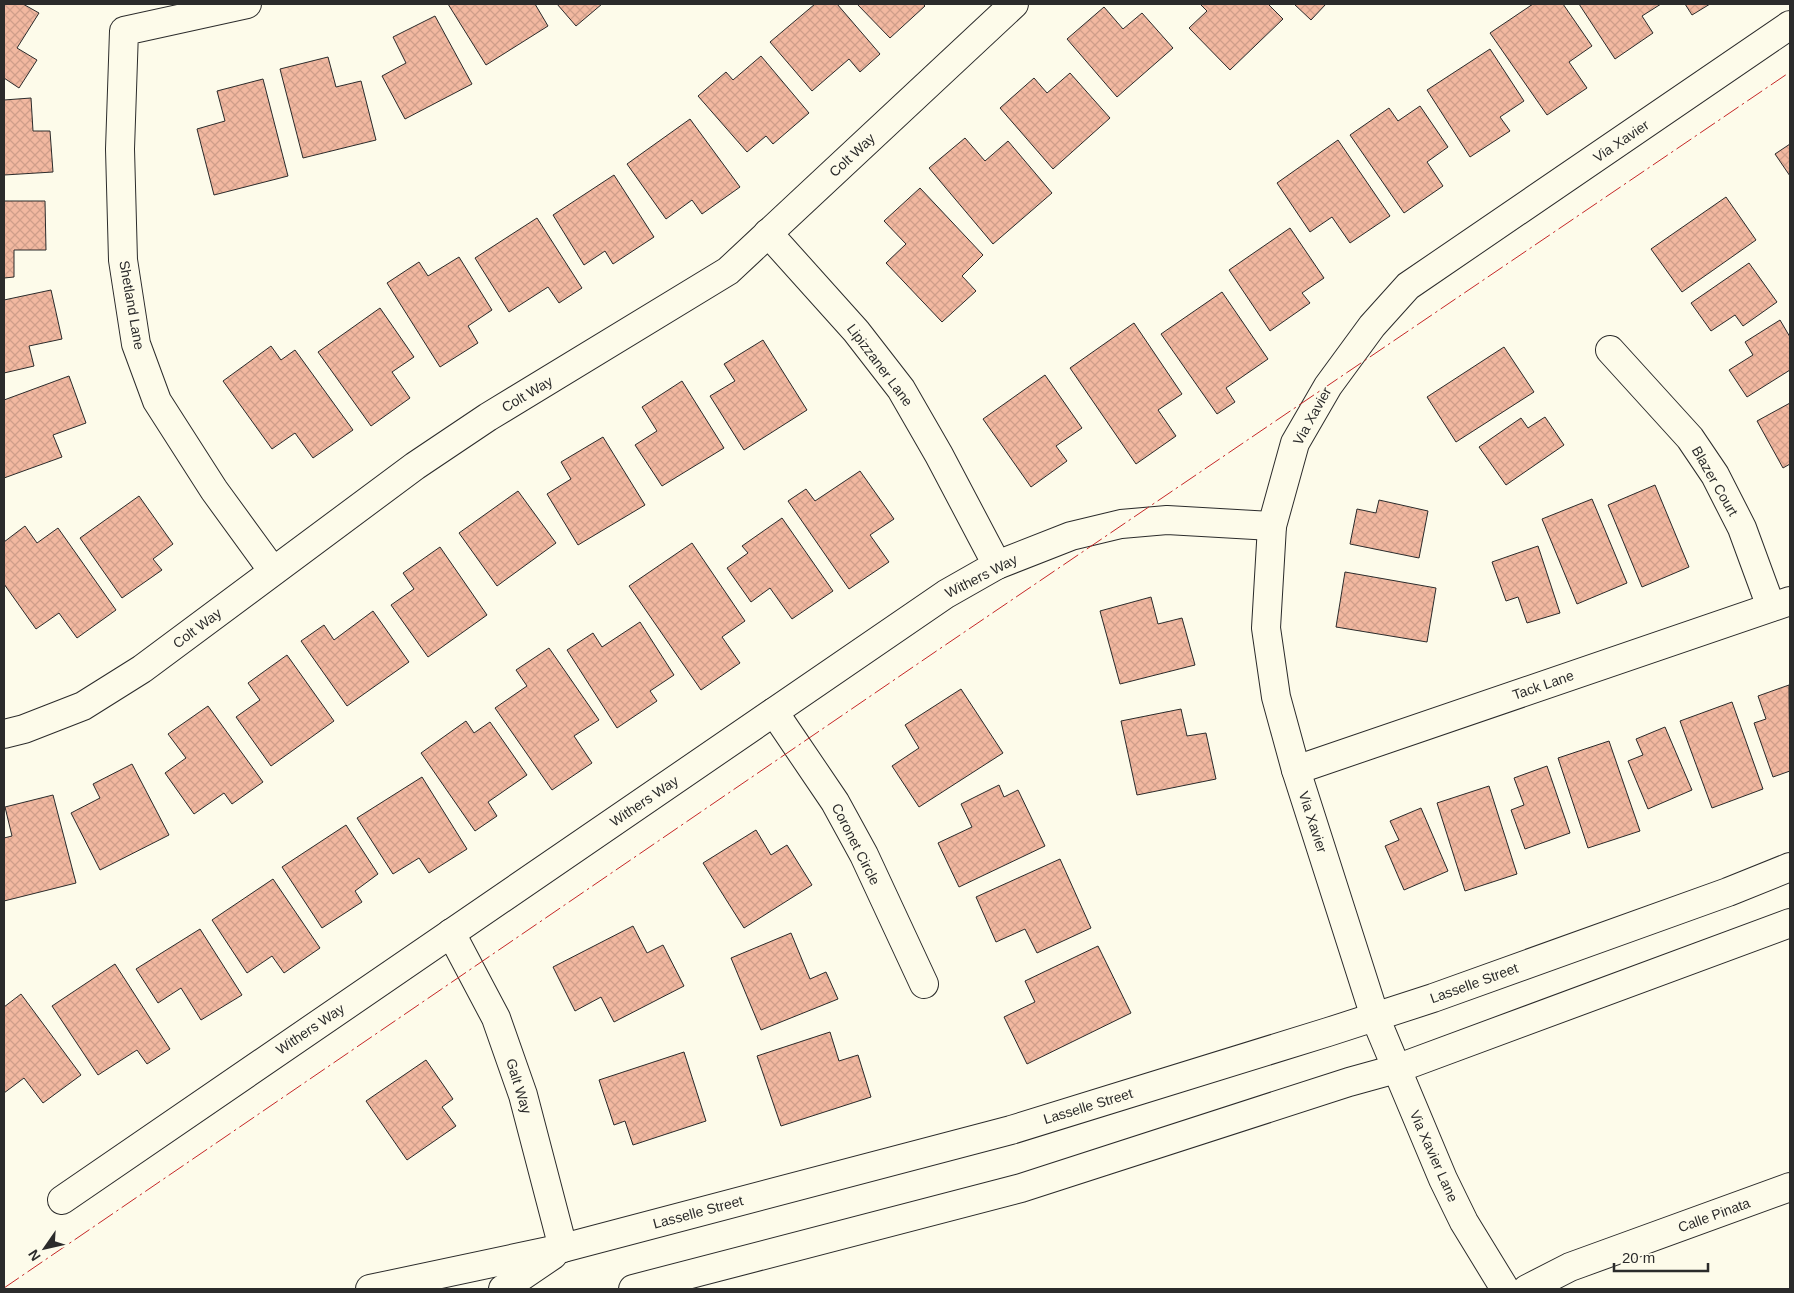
<svg xmlns="http://www.w3.org/2000/svg" width="1794" height="1293" font-family="Helvetica,sans-serif">
  <defs>
    <pattern id="building-cross-hatch" width="8" height="8" patternUnits="userSpaceOnUse" patternTransform="scale(1.25)"><rect width="8" height="8" fill="#f2b8a0"/><path d="M0 0l8 8M0 8l8-8" fill="none" stroke="#d09e8a"/></pattern>
  </defs>
  <rect width="100%" height="100%" fill="#fdfbea"/>
  <!-- building -->
  <g fill="url(#building-cross-hatch)" stroke="#2b2b2b">
    <path d="M 4,4 L 23,4 L 39,13 L 17,48 L 37,60 L 19,88 L 4,78 Z"/>
    <path d="M 448,4 L 535,4 L 548,26 L 486,65 Z"/>
    <path d="M 557,4 L 602,4 L 576,26 Z"/>
    <path d="M 815,4 L 837,4 L 880,54 L 860,72 L 849,59 L 812,91 L 770,42 Z"/>
    <path d="M 857,4 L 923,4 L 925,6 L 890,38 Z"/>
    <path d="M 1200,4 L 1268,4 L 1283,19 L 1230,70 L 1189,28 L 1207,11 Z"/>
    <path d="M 1294,4 L 1326,4 L 1311,20 Z"/>
    <path d="M 1533,4 L 1563,4 L 1592,46 L 1569,62 L 1587,88 L 1547,115 L 1490,33 Z"/>
    <path d="M 1579,4 L 1661,4 L 1642,16 L 1653,33 L 1615,59 Z"/>
    <path d="M 1685,4 L 1710,4 L 1692,15 Z"/>
    <path d="M 1104,7 L 1123,29 L 1142,13 L 1173,48 L 1117,97 L 1067,39 Z"/>
    <path d="M 435,16 L 472,84 L 405,119 L 382,76 L 406,63 L 393,37 Z"/>
    <path d="M 1490,49 L 1524,101 L 1500,117 L 1510,131 L 1470,157 L 1427,90 Z"/>
    <path d="M 761,56 L 809,113 L 773,144 L 766,136 L 747,152 L 698,96 L 726,72 L 733,80 Z"/>
    <path d="M 328,57 L 336,87 L 361,81 L 376,140 L 303,158 L 280,69 Z"/>
    <path d="M 1070,73 L 1110,118 L 1053,169 L 1000,108 L 1034,78 L 1047,93 Z"/>
    <path d="M 263,79 L 288,176 L 214,195 L 197,129 L 225,121 L 217,91 Z"/>
    <path d="M 31,98 L 33,131 L 50,131 L 53,172 L 4,175 L 4,100 Z"/>
    <path d="M 1420,106 L 1448,147 L 1427,162 L 1443,186 L 1404,213 L 1350,135 L 1389,108 L 1398,121 Z"/>
    <path d="M 690,119 L 740,187 L 702,214 L 692,200 L 666,219 L 627,164 Z"/>
    <path d="M 965,138 L 985,161 L 1008,141 L 1052,193 L 993,244 L 929,168 Z"/>
    <path d="M 1338,140 L 1390,216 L 1350,243 L 1332,217 L 1310,232 L 1277,183 Z"/>
    <path d="M 1790,144 L 1790,176 L 1775,154 Z"/>
    <path d="M 614,175 L 654,237 L 613,264 L 605,251 L 584,265 L 553,215 Z"/>
    <path d="M 920,188 L 983,255 L 962,276 L 976,291 L 942,322 L 886,263 L 906,244 L 884,221 Z"/>
    <path d="M 1726,197 L 1756,240 L 1682,292 L 1651,249 Z"/>
    <path d="M 4,201 L 45,201 L 46,250 L 14,250 L 14,277 L 4,278 Z"/>
    <path d="M 537,218 L 582,288 L 559,303 L 548,287 L 509,312 L 475,258 Z"/>
    <path d="M 1290,228 L 1324,278 L 1302,293 L 1310,303 L 1270,331 L 1229,270 Z"/>
    <path d="M 459,257 L 492,310 L 468,326 L 478,343 L 440,367 L 387,283 L 419,262 L 428,276 Z"/>
    <path d="M 1749,263 L 1777,302 L 1743,326 L 1735,315 L 1711,331 L 1691,303 Z"/>
    <path d="M 51,290 L 62,339 L 29,346 L 34,366 L 4,373 L 4,300 Z"/>
    <path d="M 1222,292 L 1268,359 L 1226,388 L 1235,402 L 1217,414 L 1161,334 Z"/>
    <path d="M 380,308 L 414,357 L 392,372 L 410,398 L 371,426 L 318,352 Z"/>
    <path d="M 1780,320 L 1790,337 L 1790,370 L 1747,397 L 1729,370 L 1753,355 L 1745,342 Z"/>
    <path d="M 1134,323 L 1182,394 L 1158,410 L 1176,436 L 1136,464 L 1070,368 Z"/>
    <path d="M 763,340 L 807,410 L 744,450 L 710,396 L 735,381 L 724,364 Z"/>
    <path d="M 271,346 L 281,360 L 295,350 L 353,430 L 313,458 L 295,433 L 272,449 L 223,381 Z"/>
    <path d="M 1504,347 L 1534,392 L 1456,442 L 1427,397 Z"/>
    <path d="M 1045,375 L 1082,428 L 1056,446 L 1067,461 L 1031,487 L 983,419 Z"/>
    <path d="M 69,376 L 86,423 L 53,435 L 62,457 L 4,478 L 4,400 Z"/>
    <path d="M 682,381 L 724,448 L 662,486 L 635,445 L 657,431 L 642,407 Z"/>
    <path d="M 1790,403 L 1790,464 L 1783,468 L 1757,421 Z"/>
    <path d="M 1545,417 L 1564,445 L 1506,485 L 1479,447 L 1521,418 L 1528,428 Z"/>
    <path d="M 603,437 L 645,505 L 578,545 L 547,494 L 571,479 L 561,462 Z"/>
    <path d="M 860,471 L 894,519 L 870,535 L 889,562 L 849,589 L 788,501 L 806,489 L 815,501 Z"/>
    <path d="M 1655,485 L 1689,567 L 1642,587 L 1608,505 Z"/>
    <path d="M 518,491 L 556,543 L 497,586 L 459,533 Z"/>
    <path d="M 139,496 L 173,544 L 153,559 L 162,570 L 122,598 L 80,538 Z"/>
    <path d="M 1592,499 L 1627,583 L 1577,604 L 1542,519 Z"/>
    <path d="M 1379,500 L 1428,511 L 1419,558 L 1350,544 L 1357,509 L 1376,513 Z"/>
    <path d="M 782,518 L 833,591 L 792,619 L 770,588 L 751,602 L 727,568 L 748,553 L 742,546 Z"/>
    <path d="M 25,526 L 37,543 L 58,528 L 116,610 L 77,638 L 59,613 L 36,629 L 4,584 L 4,542 Z"/>
    <path d="M 692,543 L 745,621 L 722,637 L 740,663 L 701,690 L 629,586 Z"/>
    <path d="M 1538,546 L 1560,613 L 1527,623 L 1518,597 L 1506,601 L 1492,562 Z"/>
    <path d="M 440,547 L 487,615 L 428,657 L 391,605 L 414,589 L 403,573 Z"/>
    <path d="M 1345,572 L 1436,588 L 1427,642 L 1336,627 Z"/>
    <path d="M 1151,597 L 1158,624 L 1182,618 L 1195,665 L 1120,684 L 1100,611 Z"/>
    <path d="M 373,611 L 409,662 L 347,706 L 301,641 L 324,625 L 334,640 Z"/>
    <path d="M 640,622 L 674,675 L 650,691 L 657,701 L 617,728 L 567,650 L 593,633 L 602,647 Z"/>
    <path d="M 549,648 L 599,720 L 574,736 L 592,763 L 552,790 L 495,708 L 527,686 L 516,670 Z"/>
    <path d="M 287,655 L 334,721 L 271,766 L 236,717 L 260,700 L 248,683 Z"/>
    <path d="M 1789,685 L 1790,771 L 1773,777 L 1754,723 L 1766,719 L 1758,696 Z"/>
    <path d="M 961,689 L 1003,753 L 919,807 L 892,766 L 919,748 L 905,725 Z"/>
    <path d="M 1732,702 L 1763,789 L 1712,808 L 1680,721 Z"/>
    <path d="M 208,706 L 263,782 L 232,804 L 224,793 L 194,814 L 165,773 L 186,758 L 168,734 Z"/>
    <path d="M 1181,709 L 1187,736 L 1206,733 L 1216,779 L 1137,795 L 1121,721 Z"/>
    <path d="M 466,721 L 474,733 L 490,722 L 527,775 L 488,802 L 497,816 L 475,831 L 421,753 Z"/>
    <path d="M 1665,727 L 1692,790 L 1648,809 L 1628,761 L 1643,755 L 1636,739 Z"/>
    <path d="M 1609,741 L 1640,831 L 1588,848 L 1558,758 Z"/>
    <path d="M 132,764 L 169,835 L 100,870 L 71,813 L 100,798 L 93,784 Z"/>
    <path d="M 1547,766 L 1570,833 L 1525,849 L 1511,810 L 1524,805 L 1514,778 Z"/>
    <path d="M 422,777 L 467,849 L 429,873 L 419,858 L 393,874 L 357,818 Z"/>
    <path d="M 999,785 L 1004,797 L 1018,790 L 1045,846 L 959,887 L 938,843 L 972,827 L 961,804 Z"/>
    <path d="M 1489,786 L 1517,874 L 1465,891 L 1437,803 Z"/>
    <path d="M 53,795 L 76,883 L 4,901 L 4,838 L 12,836 L 5,807 Z"/>
    <path d="M 1421,808 L 1448,871 L 1404,890 L 1385,846 L 1399,840 L 1390,821 Z"/>
    <path d="M 346,825 L 378,874 L 355,891 L 362,902 L 322,928 L 282,867 Z"/>
    <path d="M 756,830 L 771,855 L 787,845 L 812,885 L 744,928 L 703,863 Z"/>
    <path d="M 1060,859 L 1091,928 L 1037,953 L 1025,929 L 996,942 L 976,897 Z"/>
    <path d="M 273,879 L 320,948 L 284,973 L 272,956 L 247,973 L 212,920 Z"/>
    <path d="M 633,926 L 647,953 L 663,945 L 684,986 L 614,1022 L 601,997 L 575,1011 L 553,967 Z"/>
    <path d="M 200,929 L 242,995 L 201,1020 L 181,988 L 158,1003 L 136,969 Z"/>
    <path d="M 791,933 L 810,979 L 826,972 L 838,999 L 761,1030 L 731,958 Z"/>
    <path d="M 1098,946 L 1131,1013 L 1027,1064 L 1004,1017 L 1035,1002 L 1025,981 Z"/>
    <path d="M 115,964 L 170,1049 L 147,1064 L 137,1050 L 98,1075 L 52,1006 Z"/>
    <path d="M 21,994 L 81,1075 L 43,1103 L 24,1078 L 4,1093 L 4,1007 Z"/>
    <path d="M 830,1032 L 839,1061 L 858,1055 L 871,1097 L 781,1126 L 757,1056 Z"/>
    <path d="M 684,1052 L 706,1121 L 633,1145 L 625,1121 L 614,1125 L 599,1080 Z"/>
    <path d="M 426,1060 L 453,1099 L 442,1107 L 456,1126 L 407,1160 L 366,1101 Z"/>
  </g>
  <g fill="none" stroke-linecap="round" stroke-linejoin="round">
    <defs>
      <g id="minor">
        <path d="M 247,4 L 124,31 L 120,149 L 123,260 L 136,344 L 157,401 L 214,490 L 273,571"/>
        <path d="M 768,233 L 856,331 L 901,389 L 939,455 L 997,565"/>
        <path d="M 1610,350 L 1690,438 L 1715,475 L 1742,528 L 1771,607"/>
        <path d="M 774,712 L 835,802 L 864,855 L 924,984"/>
        <path d="M 4,734 L 24,729 L 83,706 L 142,669 L 415,466 L 488,417 L 728,271 L 1014,4"/>
        <path d="M 1296,770 L 1790,601"/>
        <path d="M 451,933 L 496,1018 L 523,1095 L 563,1248"/>
        <path d="M 62,1200 L 946,594 L 997,565 L 1071,536 L 1121,524 L 1167,520 L 1272,526"/>
        <path d="M 1505,1289 L 1464,1222 L 1443,1179 L 1375,1017 L 1296,770 L 1276,697 L 1266,628 L 1272,526 L 1295,443 L 1328,386 L 1372,326 L 1408,286 L 1790,25"/>
        <path d="M 1527,1289 L 1570,1267 L 1790,1187"/>
      </g>
      <g id="major">
        <path d="M 370,1289 L 563,1248 L 1011,1130 L 1328,1032 L 1433,998 L 1728,892 L 1790,867"/>
        <path d="M 503,1289 L 553,1255"/>
        <path d="M 633,1289 L 1021,1188 L 1349,1082 L 1396,1069 L 1790,923"/>
      </g>
    </defs>
    <!-- minor casing -->
    <use href="#minor" stroke="#2b2b2b" stroke-width="30"/>
    <!-- major casing -->
    <use href="#major" stroke="#2b2b2b" stroke-width="30"/>
    <!-- minor -->
    <use href="#minor" stroke="#fdfbea" stroke-width="28"/>
    <!-- major -->
    <use href="#major" stroke="#fdfbea" stroke-width="28"/>
    <!-- power -->
    <path stroke="#c62828" stroke-width="1" stroke-dasharray="18 4 2.5 4" stroke-linecap="butt" d="M 4,1288 L 935,652 L 1790,72"/>
  </g>
  <g text-anchor="middle" dominant-baseline="central" stroke-width="4" stroke-linejoin="round" paint-order="stroke">
    <!-- street labels -->
    <g font-size="14" fill="#2b2b2b" stroke="#fdfbea">
      <text transform="translate(1621 141) rotate(-34)">Via Xavier</text>
      <text transform="translate(852 155) rotate(-43)">Colt Way</text>
      <text transform="translate(132 305) rotate(80)">Shetland Lane</text>
      <text transform="translate(880 365) rotate(53)">Lipizzaner Lane</text>
      <text transform="translate(527 394) rotate(-31)">Colt Way</text>
      <text transform="translate(1312 416) rotate(-61)">Via Xavier</text>
      <text transform="translate(1715 481) rotate(60)">Blazer Court</text>
      <text transform="translate(981 576) rotate(-27)">Withers Way</text>
      <text transform="translate(197 628) rotate(-37)">Colt Way</text>
      <text transform="translate(1543 685) rotate(-19)">Tack Lane</text>
      <text transform="translate(644 801) rotate(-34)">Withers Way</text>
      <text transform="translate(1313 822) rotate(72)">Via Xavier</text>
      <text transform="translate(856 844) rotate(63)">Coronet Circle</text>
      <text transform="translate(1474 983) rotate(-20)">Lasselle Street</text>
      <text transform="translate(310 1029) rotate(-34)">Withers Way</text>
      <text transform="translate(519 1086) rotate(73)">Galt Way</text>
      <text transform="translate(1088 1106) rotate(-17)">Lasselle Street</text>
      <text transform="translate(1434 1156) rotate(66)">Via Xavier Lane</text>
      <text transform="translate(698 1212) rotate(-15)">Lasselle Street</text>
      <text transform="translate(1714 1215) rotate(-20)">Calle Pinata</text>
    </g>
  </g>
  <!-- border -->
  <rect width="1794" height="1293" fill="none" stroke="#2b2b2b" stroke-width="10"/>
  <!-- north arrow -->
  <g transform="translate(45 1248) rotate(236)" stroke="#fdfbea" stroke-width="4" paint-order="stroke">
  <path d="M0-4L9 19L0 12L-9 19Z" fill="#2b2b2b"/>
  <text y="-8" font-size="14" font-weight="bold" text-anchor="middle" fill="#2b2b2b">N</text>
  </g>
  <!-- scale -->
  <path d="M1614 1263v8h94v-8" fill="none" stroke="#2b2b2b" stroke-width="2.5"/>
  <text x="1622" y="1263" font-size="15" fill="#2b2b2b" stroke="#fdfbea" stroke-width="4" paint-order="stroke">20 m</text>
</svg>
